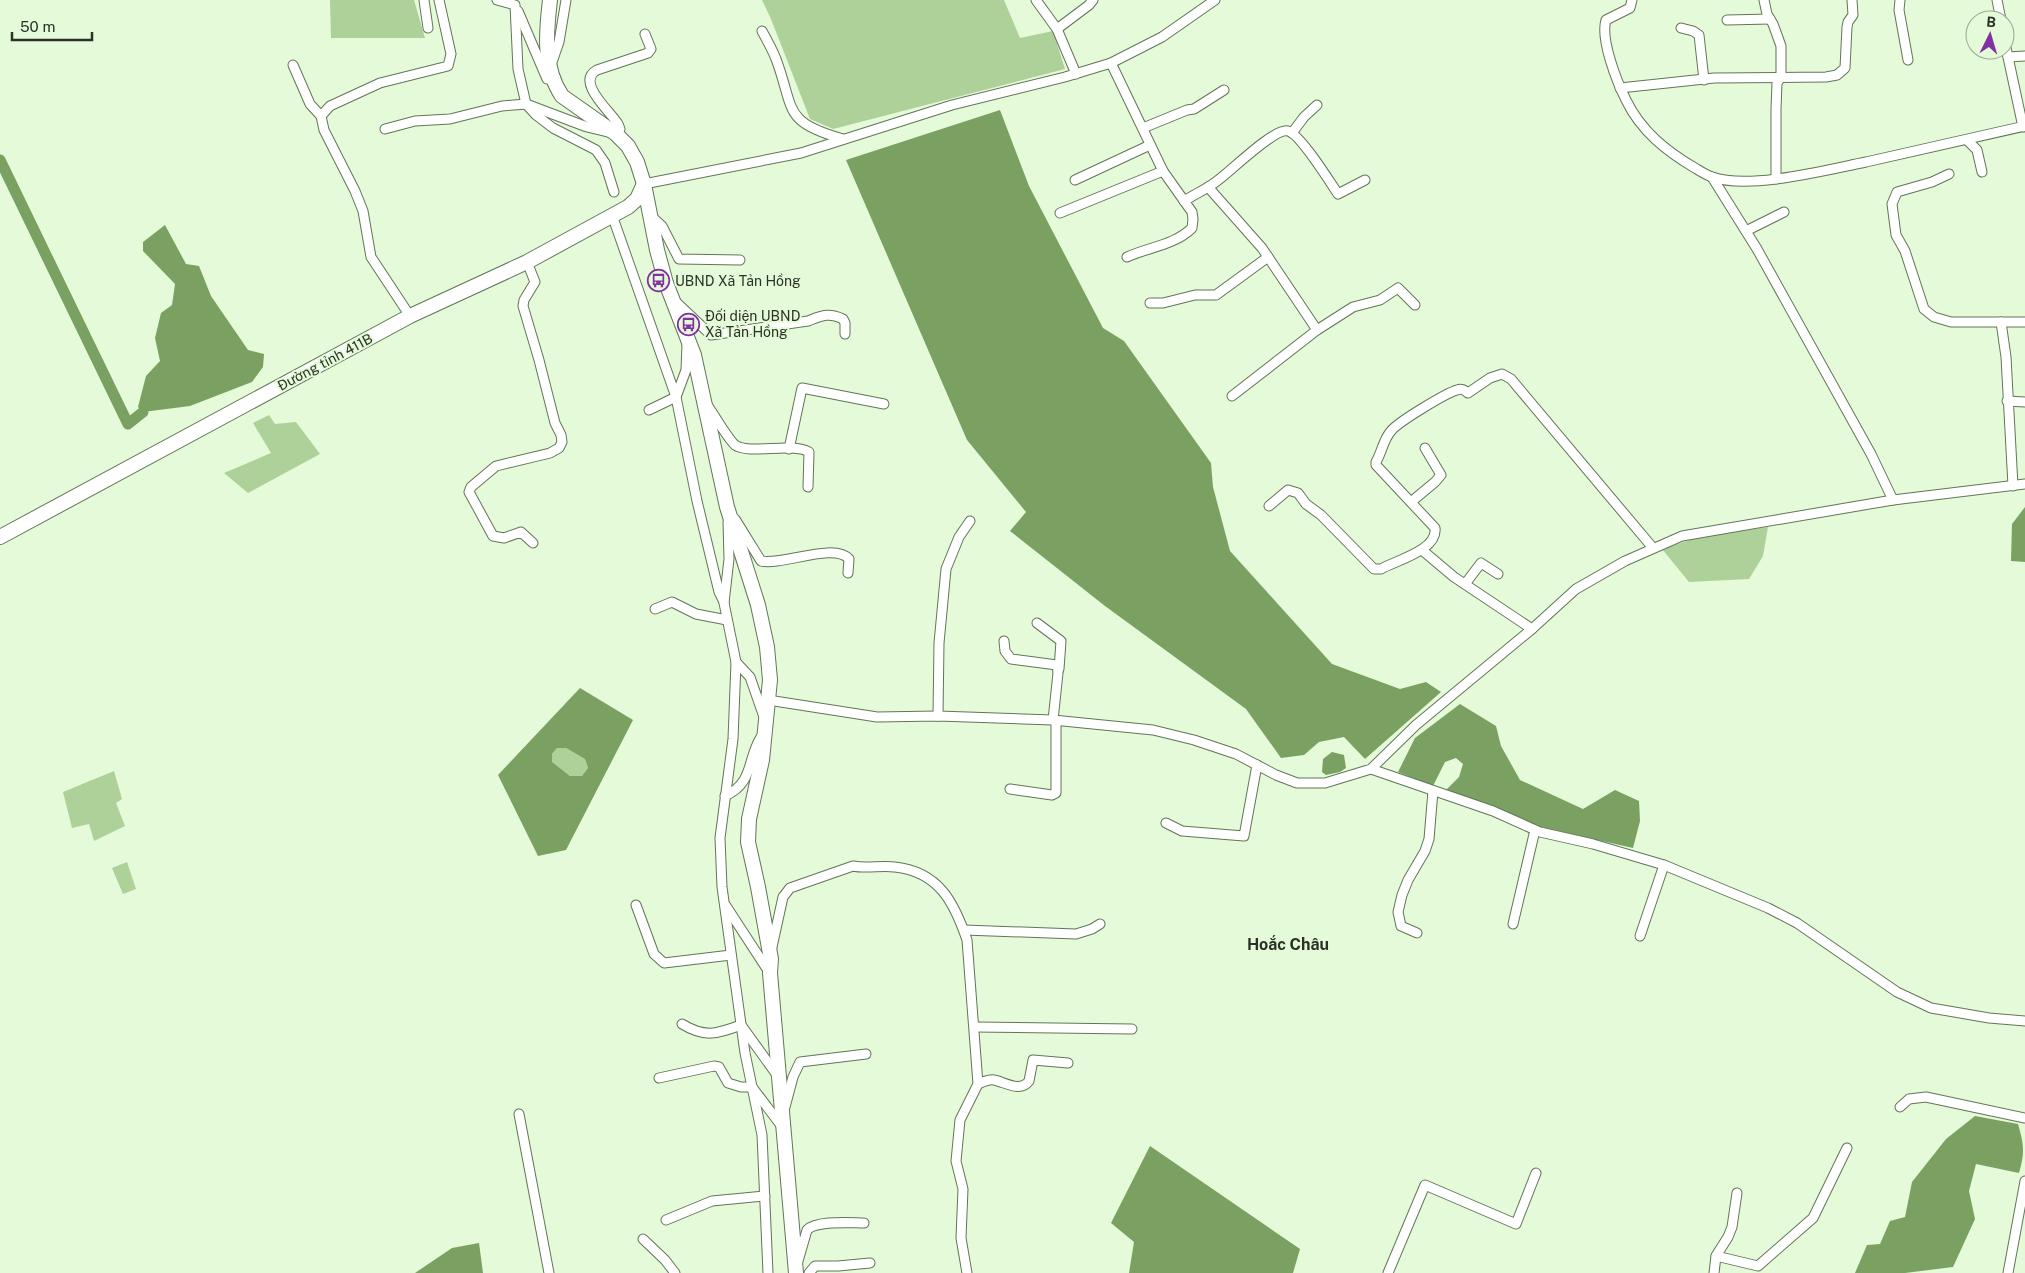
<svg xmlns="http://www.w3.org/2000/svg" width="2025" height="1273" font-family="'Public Sans',sans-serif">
  <rect width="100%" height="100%" fill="#e4fad8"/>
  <!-- green -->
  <g fill="#aed199">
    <path d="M 330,0 L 414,0 L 425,38 L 331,38 Z"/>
    <path d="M 762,0 L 1004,0 L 1020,38 L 1053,31 L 1065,69 L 833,129 L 810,119 L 771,19 Z"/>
    <path d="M 269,415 L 275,424 L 296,422 L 320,454 L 248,493 L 224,473 L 271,453 L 253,423 Z"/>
    <path d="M 1768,527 L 1763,556 L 1749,579 L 1689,582 L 1662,549 L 1699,537 Z"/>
    <path d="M 557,748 L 566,748 L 585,759 L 588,768 L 582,776 L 570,776 L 551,762 L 552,754 Z"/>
    <path d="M 114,771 L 122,799 L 116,803 L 125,826 L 94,841 L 89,824 L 72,828 L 63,792 Z"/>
    <path d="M 127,862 L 136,889 L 123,894 L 112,868 Z"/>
  </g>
  <!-- water -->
  <g fill="#7aa161" fill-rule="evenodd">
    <path d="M 1000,110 L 1029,186 L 1103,328 L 1124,341 L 1211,463 L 1213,487 L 1230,551 L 1332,664 L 1400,689 L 1426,682 L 1441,692 L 1365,759 L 1344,737 L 1319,742 L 1304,755 L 1281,758 L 1246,709 L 1105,606 L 1010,531 L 1026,512 L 967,440 L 846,160 Z"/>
    <path d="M 165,225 L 186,264 L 199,266 L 211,296 L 248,350 L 264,354 L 263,367 L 252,382 L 190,406 L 143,412 L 138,407 L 146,376 L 160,361 L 155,338 L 161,313 L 172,305 L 175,284 L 143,251 L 143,242 Z"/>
    <path d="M 2025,507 L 2025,562 L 2011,561 L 2012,524 Z"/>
    <path d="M 580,688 L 633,720 L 566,850 L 538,856 L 498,775 ZM 557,748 L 566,748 L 585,759 L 588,768 L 582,776 L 570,776 L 552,762 L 552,754 Z"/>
    <path d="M 1460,704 L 1496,726 L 1501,746 L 1520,780 L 1583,809 L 1615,790 L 1639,801 L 1640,821 L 1633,848 L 1540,827 L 1445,791 L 1459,777 L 1463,764 L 1456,758 L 1445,762 L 1433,786 L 1398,772 L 1415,738 Z"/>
    <path d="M 1332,752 L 1344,755 L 1346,768 L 1340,772 L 1326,775 L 1322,772 L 1323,759 Z"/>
    <path d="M 1975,1116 L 2018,1124 C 2024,1145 2025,1152 2019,1173 L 1976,1164 L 1969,1191 L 1975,1219 L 1953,1267 L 1905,1273 L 1855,1273 L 1867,1245 L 1880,1244 L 1890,1221 L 1905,1217 L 1912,1182 L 1946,1139 Z"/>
    <path d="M 1150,1146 L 1300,1249 L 1293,1273 L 1129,1273 L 1134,1242 L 1111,1223 Z"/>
    <path d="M 479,1243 L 483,1273 L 415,1273 L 452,1248 Z"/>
  </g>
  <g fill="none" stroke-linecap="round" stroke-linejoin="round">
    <!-- canal -->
    <path stroke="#7aa161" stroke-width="11" d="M 0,160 L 128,424 L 143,412"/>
    <defs>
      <g id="minor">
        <path d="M 424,0 L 428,28"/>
        <path d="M 497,0 L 515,5 L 518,69 L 526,104 L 536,115 L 553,128 L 596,150 L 605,163 L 614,192"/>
        <path d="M 1036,0 L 1057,29 L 1076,74"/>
        <path d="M 1632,0 L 1630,8 L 1606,20 C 1600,39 1617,82 1626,100 C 1641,131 1666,151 1695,168 C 1700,171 1706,175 1712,177 C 1750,190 1826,170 1866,162 C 1919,150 1972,138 2025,126"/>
        <path d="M 1764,0 L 1767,14 L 1773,24 L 1781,46 L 1781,77 L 1777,83 L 1776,109 L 1776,179"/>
        <path d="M 1900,0 L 1899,10 L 1908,60"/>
        <path d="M 1997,0 L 2001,20"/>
        <path d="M 518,11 L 547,79"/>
        <path d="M 1727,20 L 1770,19"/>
        <path d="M 1681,28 L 1693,31 L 1699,35 L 1704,80"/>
        <path d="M 1057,29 L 1089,5 L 1093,0"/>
        <path d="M 762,31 C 767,40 772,49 776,59 C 795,110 782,122 843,139"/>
        <path d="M 2005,43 L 2023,127"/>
        <path d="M 2008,57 L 2025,56"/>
        <path d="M 1111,63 L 1163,171 L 1192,212 L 1193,219 L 1192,228 C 1175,245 1149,247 1127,257"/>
        <path d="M 293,65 L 310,104 L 321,116"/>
        <path d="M 551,65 L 559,42 L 566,0"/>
        <path d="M 1620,88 L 1714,78 L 1826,77 L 1837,75 L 1845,68 L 1847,27 L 1848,22 L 1853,15 L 1852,0"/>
        <path d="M 1143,128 L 1187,110 L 1194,109 L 1224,90"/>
        <path d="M 385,129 L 415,121 L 450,119 L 502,106 L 526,104 L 587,127 L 616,134 L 620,129 L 618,124 C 611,112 575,82 597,70 L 648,53 L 651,49 L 645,34"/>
        <path d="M 1292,133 L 1304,117 L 1317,105"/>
        <path d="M 1967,140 L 1977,150 L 1982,172"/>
        <path d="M 1949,174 L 1932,182 L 1897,192 L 1892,204 L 1896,235 L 1905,251 L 1924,309 L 1934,317 L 1951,322 L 2025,322"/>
        <path d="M 1712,177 L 1757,249 L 1871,454 L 1893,500"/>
        <path d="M 1075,180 L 1150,145"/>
        <path d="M 644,184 L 801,153 L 952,105 L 1065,77 L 1111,63 L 1162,37 L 1215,0"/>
        <path d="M 1208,187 L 1262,248 L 1317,330"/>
        <path d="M 1184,201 C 1195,194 1207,189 1217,181 C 1230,172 1275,127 1288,131 C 1300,134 1330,182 1338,194 L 1365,180"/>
        <path d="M 1060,213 L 1163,171"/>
        <path d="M 612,215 L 676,397 L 697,501 L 719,592 L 724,602"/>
        <path d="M 650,215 L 662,226 L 679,259 L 740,260"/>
        <path d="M 1746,231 L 1784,212"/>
        <path d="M 527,262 L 535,282 L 524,300 L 523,306 L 539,360 L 555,423 L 561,435 L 562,442 L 559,448 L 550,453 L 496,466 L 471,487 L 469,492 L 493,536 L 504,538 L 521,532 L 533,543"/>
        <path d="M 676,302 L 711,335 L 808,321 C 821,316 828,312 843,319 L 845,323 L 845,334"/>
        <path d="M 1150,303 L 1163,303 L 1195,295 L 1216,295 L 1268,257"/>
        <path d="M 410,316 L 371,257 L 363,211 L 355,191 L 324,130 L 321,116 L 330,106 L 380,83 L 448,66 L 451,54 L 439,0"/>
        <path d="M 2001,322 L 2006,357 L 2013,486"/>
        <path d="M 1232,396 L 1317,330 L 1353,307 L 1380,300 L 1398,288 L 1415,305"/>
        <path d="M 2007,401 L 2025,402"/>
        <path d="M 708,406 C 714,415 728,439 735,445 C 749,455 791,442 809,452 L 808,487"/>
        <path d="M 649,410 L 676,397 L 686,370 L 687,344"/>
        <path d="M 789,449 L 802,388 L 884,404"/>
        <path d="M 1411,502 L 1435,482 L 1441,475 L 1425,448"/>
        <path d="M 1269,506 L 1288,490 L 1298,493 L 1306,504 L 1321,515 L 1374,569 L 1381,569 C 1397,560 1438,550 1435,528 L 1376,465 L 1376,462 C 1382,452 1383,440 1391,431 C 1398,422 1446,393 1457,390 C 1462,388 1464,390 1468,393 L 1490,378 L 1502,374 L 1511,379 L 1653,548"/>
        <path d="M 735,519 L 761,561 C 782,566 834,542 849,559 L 848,573"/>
        <path d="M 728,522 L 729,559 L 724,603 L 736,662 L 733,739 L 720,838 L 722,887 L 745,1053 L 762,1135 L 768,1273"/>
        <path d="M 1422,550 L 1454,577 L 1532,629"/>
        <path d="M 1465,584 L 1481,563 L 1498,574"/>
        <path d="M 655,609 L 672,602 L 696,614 L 727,620"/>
        <path d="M 1037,623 L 1061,641 L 1059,669"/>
        <path d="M 1004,641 L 1005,651 L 1011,659 L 1057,665 L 1058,673 L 1053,720"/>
        <path d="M 736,662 L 750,677 L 764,717"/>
        <path d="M 768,700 L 877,717 L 938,716 L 1053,720 L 1153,730 L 1194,740 L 1236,754 L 1276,775 L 1297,783 L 1325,783 L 1371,769 L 1416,725 L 1532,629 L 1576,589 L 1625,561 L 1682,536 L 1893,500 L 2025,484"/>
        <path d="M 938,716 L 939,643 L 946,569 L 959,537 L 970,521"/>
        <path d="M 1371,769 L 1493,811 L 1540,832 L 1593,844 L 1664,865 L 1768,908 L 1797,923 L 1897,992 L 1931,1008 L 1989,1018 L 2025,1021"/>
        <path d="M 1010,789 L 1052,795 L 1056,793 L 1056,720"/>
        <path d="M 725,796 C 754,783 747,759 761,737"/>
        <path d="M 1166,823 L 1182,831 L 1244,836 L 1257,765"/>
        <path d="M 636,905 L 654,954 L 664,963 L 731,955"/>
        <path d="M 726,906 L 769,972"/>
        <path d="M 1513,924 L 1535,830"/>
        <path d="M 964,930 L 1076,934 L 1092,929 L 1100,924"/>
        <path d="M 1417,933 L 1401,926 L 1398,912 L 1402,895 L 1408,880 L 1425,851 L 1429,839 L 1433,791"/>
        <path d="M 1640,936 L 1664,865"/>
        <path d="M 772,947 L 783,897 L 790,888 L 853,866 C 867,869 881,865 895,867 C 939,872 954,902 967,940 L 978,1084 L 960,1120 L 956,1161 L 963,1189 L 961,1238 L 967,1273"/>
        <path d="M 682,1024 C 705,1038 717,1034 741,1025 L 777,1075"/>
        <path d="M 975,1027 L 1132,1029"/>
        <path d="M 659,1078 L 714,1066 L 719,1067 L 728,1083 L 741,1087 L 752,1087 L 783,1128"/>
        <path d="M 978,1084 C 983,1082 989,1079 994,1080 C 1005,1082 1020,1093 1029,1081 L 1033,1060 L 1068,1063"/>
        <path d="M 785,1107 L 793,1077 L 800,1062 L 866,1054"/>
        <path d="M 1900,1107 L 1909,1099 L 1926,1097 L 2025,1118"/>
        <path d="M 519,1114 L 549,1273"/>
        <path d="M 666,1220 L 712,1201 L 765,1196"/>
        <path d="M 643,1239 L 665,1260 L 675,1273"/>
        <path d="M 1716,1256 L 1728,1237 L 1732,1227 L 1737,1193"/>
        <path d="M 798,1261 L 807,1230 C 816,1220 851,1223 864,1223"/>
        <path d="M 809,1273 L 815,1266 L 838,1266 L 870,1263"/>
        <path d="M 1388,1273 L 1425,1185 L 1516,1224 L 1536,1173"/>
        <path d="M 1714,1273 L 1716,1256 L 1758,1266 L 1813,1218 L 1847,1148"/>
        <path d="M 2008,1273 L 2025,1181"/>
      </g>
      <g id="secondary">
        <path d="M 550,0 C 546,33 543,68 562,96 L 616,134 L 628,146 L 637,162 L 644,184 L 657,250 L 666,283 L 694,355 L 727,507 L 758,605 L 767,647 L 770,680 L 762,760 L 749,819 L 748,842 L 758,887 L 771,959 L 770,973 L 796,1273"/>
        <path d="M 0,537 L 410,316 L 527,262 L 628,207 L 637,199 L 644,184"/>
      </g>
    </defs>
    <!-- minor casing -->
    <use href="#minor" stroke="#637558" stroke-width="11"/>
    <!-- secondary casing -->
    <use href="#secondary" stroke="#637558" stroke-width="16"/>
    <!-- minor -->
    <use href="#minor" stroke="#fff" stroke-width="9"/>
    <!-- secondary -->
    <use href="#secondary" stroke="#fff" stroke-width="14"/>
  </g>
  <!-- icons -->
  <defs>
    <symbol id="bus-ring" viewBox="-11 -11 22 22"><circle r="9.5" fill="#e4fad8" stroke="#8131a2" stroke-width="1.5"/><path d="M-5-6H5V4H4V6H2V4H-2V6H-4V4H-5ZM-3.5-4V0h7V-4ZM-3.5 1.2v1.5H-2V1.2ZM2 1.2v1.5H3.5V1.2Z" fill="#8131a2"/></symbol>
  </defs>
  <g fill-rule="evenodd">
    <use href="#bus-ring" x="646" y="268" width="25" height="25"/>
    <use href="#bus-ring" x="676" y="312" width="25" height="25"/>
  </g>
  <g text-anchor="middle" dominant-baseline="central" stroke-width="4" stroke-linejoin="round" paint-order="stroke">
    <!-- poi labels -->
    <g font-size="14" fill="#2a3225" stroke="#e4fad8" text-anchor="start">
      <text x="675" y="281">UBND Xã Tản Hồng</text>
      <text x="705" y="316">Đối diện UBND<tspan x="705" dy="16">Xã Tản Hồng</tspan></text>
    </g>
    <!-- street labels -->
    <g font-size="14" fill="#2a3225" stroke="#e4fad8">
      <text transform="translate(325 362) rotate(-28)">Đường tỉnh 411B</text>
    </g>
    <!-- quarter labels -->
    <g font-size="16" font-weight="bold" fill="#2a3225" stroke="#e4fad8">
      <text x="1288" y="944">Hoắc Châu</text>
    </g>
  </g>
  <!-- north arrow -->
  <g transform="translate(1990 35) rotate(5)"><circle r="24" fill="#e4fad8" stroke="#9aaa90"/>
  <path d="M0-4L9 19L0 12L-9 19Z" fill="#8131a2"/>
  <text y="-8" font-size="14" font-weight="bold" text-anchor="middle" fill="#2a3225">B</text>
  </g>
  <!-- scale -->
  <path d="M12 32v8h80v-8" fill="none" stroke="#2a3225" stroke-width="2.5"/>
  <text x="20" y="32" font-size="15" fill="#2a3225" stroke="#e4fad8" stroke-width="4" paint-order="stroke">50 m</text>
</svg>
